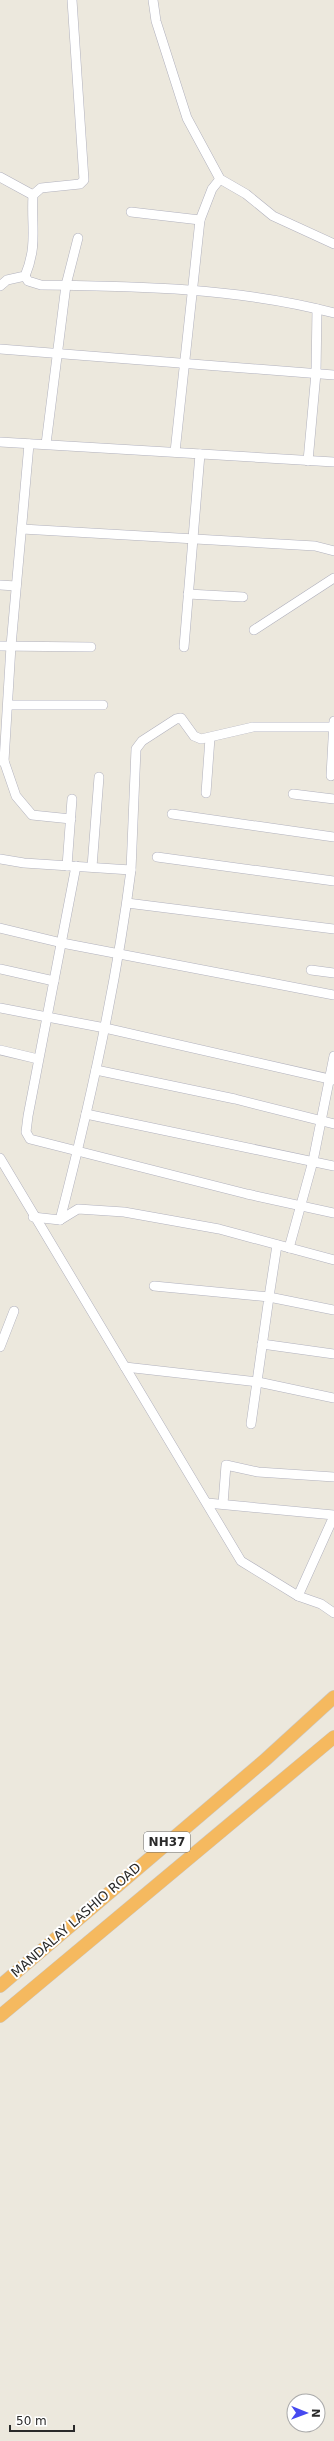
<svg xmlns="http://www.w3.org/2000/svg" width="334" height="2441" font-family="'DejaVu Sans',sans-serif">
  <rect width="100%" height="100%" fill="#ece8dd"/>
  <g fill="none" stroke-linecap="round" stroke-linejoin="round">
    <defs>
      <g id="minor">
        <path d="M 153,0 L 156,21 L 187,118 L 220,179 L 246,194 L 273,216 L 334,244"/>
        <path d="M 0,177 L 33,195"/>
        <path d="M 131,212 L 200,220"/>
        <path d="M 25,276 L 28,281 L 41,285 C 139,286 239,288 334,313"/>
        <path d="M 0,286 L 7,280 L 25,276 C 38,245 31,226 33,195 L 41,188 L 80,184 L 84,180 L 72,0"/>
        <path d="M 0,349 L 334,375"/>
        <path d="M 0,442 L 334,462"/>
        <path d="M 46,444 L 66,285 L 78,238"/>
        <path d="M 175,452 L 200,220 L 212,189 L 220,179"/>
        <path d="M 308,461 L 316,373 L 317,309"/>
        <path d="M 22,529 L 315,546 L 334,551"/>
        <path d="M 0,585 L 16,586"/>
        <path d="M 188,594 L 243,597"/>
        <path d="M 254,630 L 334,578"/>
        <path d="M 0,646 L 91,647"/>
        <path d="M 184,647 L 200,454"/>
        <path d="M 8,705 L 103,705"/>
        <path d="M 0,761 L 4,761 L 11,646 L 29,444"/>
        <path d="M 4,761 L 16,796 L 32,815 L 71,819"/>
        <path d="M 331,776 L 334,721"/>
        <path d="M 206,793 L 210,738"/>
        <path d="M 293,794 L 334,799"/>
        <path d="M 172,814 L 334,837"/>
        <path d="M 157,857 L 334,881"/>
        <path d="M 0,859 L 24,863 L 131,870 L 136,749 L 142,741 L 176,719 L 181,718 L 194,736 L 201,739 L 253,727 L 334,727"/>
        <path d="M 67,866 L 72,799"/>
        <path d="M 76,866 L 28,1116 L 26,1132 L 30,1139 L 247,1194 L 334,1213"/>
        <path d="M 92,867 L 99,777"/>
        <path d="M 127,903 L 334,929"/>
        <path d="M 0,928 L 62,943 L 334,995"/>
        <path d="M 0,969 L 54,981"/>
        <path d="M 311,970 L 334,973"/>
        <path d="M 0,1008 L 105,1028 L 334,1080"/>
        <path d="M 0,1050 L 38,1059"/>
        <path d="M 96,1070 L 235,1099 L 334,1124"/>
        <path d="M 86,1114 L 334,1166"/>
        <path d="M 0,1158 L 241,1561 L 298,1596 L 321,1604 L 334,1613"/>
        <path d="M 33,1217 L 60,1220 L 78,1209 L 124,1212 L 219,1229 L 334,1260"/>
        <path d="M 60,1220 C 90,1104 116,988 131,870"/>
        <path d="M 277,1245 L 269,1297 L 334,1310"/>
        <path d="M 289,1248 L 313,1161 L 334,1056"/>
        <path d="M 154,1286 L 269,1297 L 251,1424"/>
        <path d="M 262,1344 L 334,1354"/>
        <path d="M 0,1347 L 14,1311"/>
        <path d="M 125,1367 L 258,1382 L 334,1398"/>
        <path d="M 207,1503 L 334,1515"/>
        <path d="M 223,1504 L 226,1465 L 258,1472 L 334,1477"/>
        <path d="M 298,1596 L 334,1516"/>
      </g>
      <g id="highway">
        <path d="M 0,1986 L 265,1760 L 334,1697"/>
        <path d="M 0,2016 L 334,1737"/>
      </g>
    </defs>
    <!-- minor casing -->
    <use href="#minor" stroke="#b1b1bd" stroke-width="10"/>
    <!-- highway casing -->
    <use href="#highway" stroke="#c8c8c8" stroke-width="14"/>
    <!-- minor -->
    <use href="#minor" stroke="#fff" stroke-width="9"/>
    <!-- highway -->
    <use href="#highway" stroke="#f5b95f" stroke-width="13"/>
  </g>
  <g text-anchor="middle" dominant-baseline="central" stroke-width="4" stroke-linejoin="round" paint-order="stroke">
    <!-- shield labels -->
    <rect fill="#fff" stroke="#6a6a6a" stroke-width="1" x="144" y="1832" width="46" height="20" rx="3"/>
    <g font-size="12" font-weight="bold" fill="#2a2a2a">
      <text x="167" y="1842">NH37</text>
    </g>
    <!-- street labels -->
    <g font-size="13" fill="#2a2a2a" stroke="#fff">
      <text transform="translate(76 1920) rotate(-41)">MANDALAY LASHIO ROAD</text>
    </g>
  </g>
  <!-- north arrow -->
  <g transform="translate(306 2413) rotate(91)"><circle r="19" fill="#ffffff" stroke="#aaaaaa"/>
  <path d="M0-3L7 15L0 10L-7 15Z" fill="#4649f0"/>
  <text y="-6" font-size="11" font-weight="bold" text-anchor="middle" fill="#2a2a2a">N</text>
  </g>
  <!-- scale -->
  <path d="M10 2425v6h64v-6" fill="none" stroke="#2a2a2a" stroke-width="2"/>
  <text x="16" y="2425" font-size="12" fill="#2a2a2a" stroke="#ffffff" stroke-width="3" paint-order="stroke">50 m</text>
</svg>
